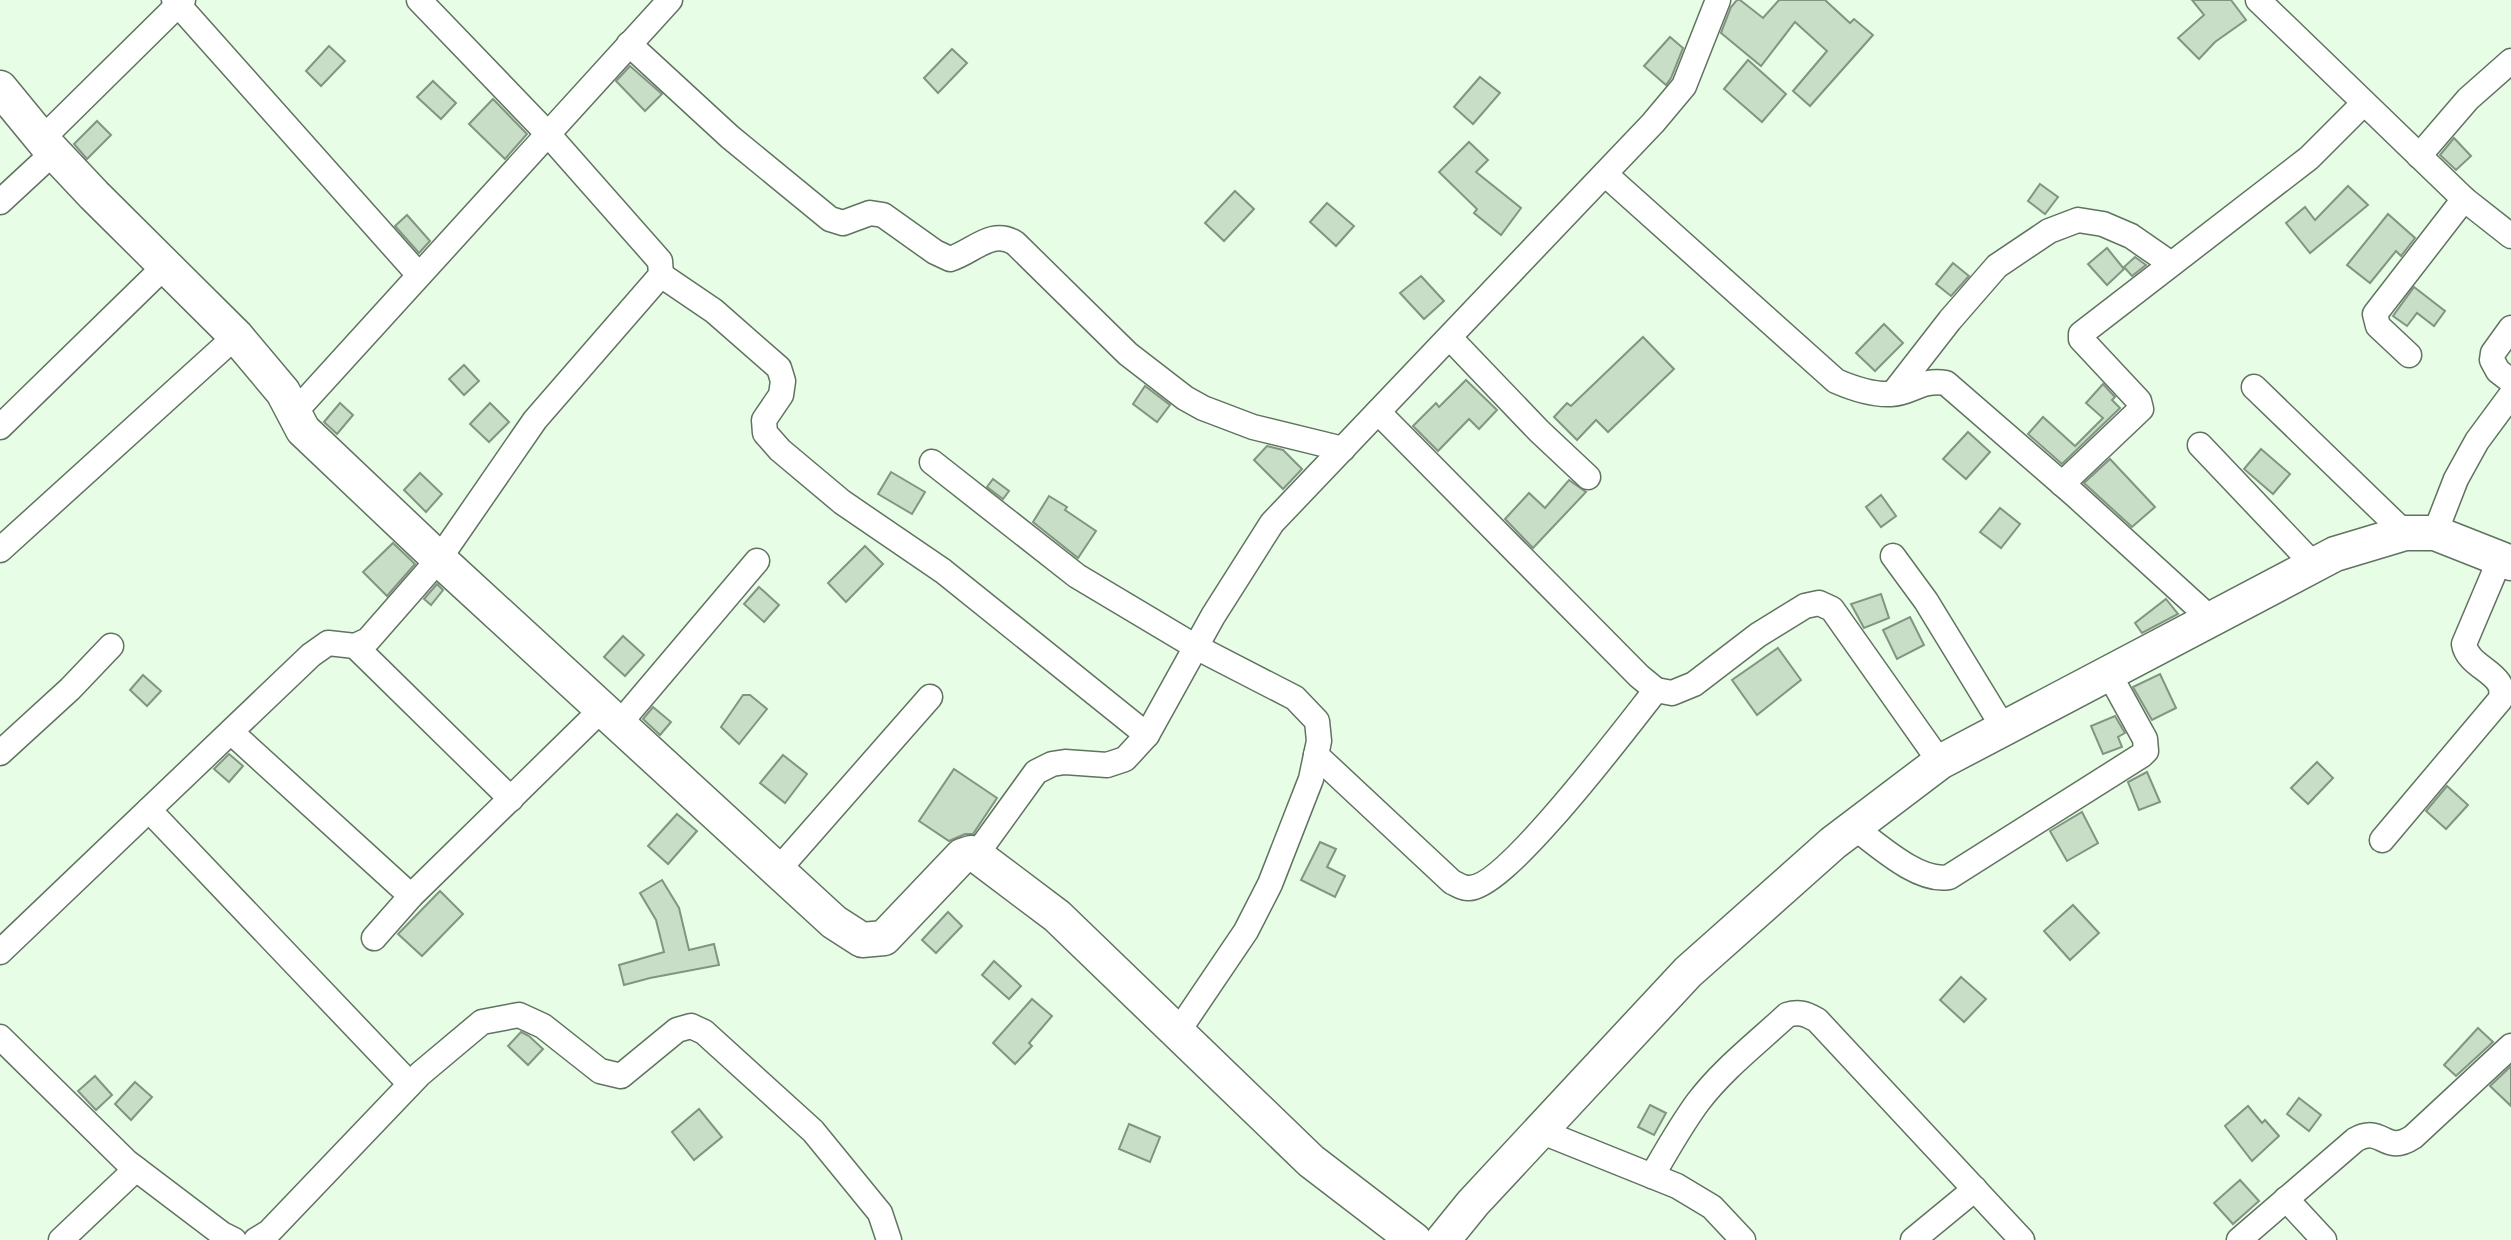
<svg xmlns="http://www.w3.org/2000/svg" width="2511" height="1240" font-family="'Fira Sans Condensed',sans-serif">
  <rect width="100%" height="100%" fill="#e7fde6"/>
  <!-- building -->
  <g fill="#c8dec7" stroke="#819580" stroke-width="2">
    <path d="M 1737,0 L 1740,0 L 1763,18 L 1779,0 L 1825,0 L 1850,23 L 1854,19 L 1873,35 L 1810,106 L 1793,91 L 1827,51 L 1795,22 L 1761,66 L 1721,33 L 1731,7 Z"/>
    <path d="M 2192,0 L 2231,0 L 2246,20 L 2215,42 L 2199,59 L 2178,38 L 2204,15 Z"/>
    <path d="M 1670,37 L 1683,48 L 1671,78 L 1666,85 L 1644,66 Z"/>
    <path d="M 329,46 L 345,61 L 321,86 L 306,71 Z"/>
    <path d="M 952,49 L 967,63 L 938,93 L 924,78 Z"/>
    <path d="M 1748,60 L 1786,94 L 1762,122 L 1724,89 Z"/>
    <path d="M 630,66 L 662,94 L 645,111 L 616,81 Z"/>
    <path d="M 1480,77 L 1500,93 L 1473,124 L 1454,107 Z"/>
    <path d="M 433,81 L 456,103 L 441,119 L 417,97 Z"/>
    <path d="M 493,99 L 527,134 L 505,159 L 469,124 Z"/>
    <path d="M 97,121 L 111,135 L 87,159 L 74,144 Z"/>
    <path d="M 2454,138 L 2471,156 L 2456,170 L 2440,155 Z"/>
    <path d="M 1469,142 L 1488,160 L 1476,172 L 1521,208 L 1501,235 L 1474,213 L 1477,209 L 1439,172 Z"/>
    <path d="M 2040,184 L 2058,197 L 2045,214 L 2028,201 Z"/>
    <path d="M 2348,186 L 2368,205 L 2310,253 L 2286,223 L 2305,207 L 2315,220 Z"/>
    <path d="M 1235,191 L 1254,209 L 1224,241 L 1205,223 Z"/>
    <path d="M 1327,203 L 1354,226 L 1336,246 L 1310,222 Z"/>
    <path d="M 2388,214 L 2415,238 L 2401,256 L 2396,251 L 2370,283 L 2347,265 Z"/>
    <path d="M 407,215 L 430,241 L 419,253 L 395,226 Z"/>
    <path d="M 2107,248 L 2124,269 L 2107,285 L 2088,264 Z"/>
    <path d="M 2135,257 L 2146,265 L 2132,276 L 2124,267 Z"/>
    <path d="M 1953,263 L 1969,276 L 1951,296 L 1936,284 Z"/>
    <path d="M 1421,276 L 1444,301 L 1424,319 L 1400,293 Z"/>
    <path d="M 2414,287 L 2445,311 L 2434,326 L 2417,313 L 2407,326 L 2393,316 Z"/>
    <path d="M 1884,324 L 1903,343 L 1875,371 L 1856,353 Z"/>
    <path d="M 1643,337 L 1674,369 L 1608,432 L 1596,420 L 1577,440 L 1554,417 L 1567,403 L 1571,406 Z"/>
    <path d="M 464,365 L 479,381 L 464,395 L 449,379 Z"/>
    <path d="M 1466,380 L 1497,410 L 1479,429 L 1469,419 L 1438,451 L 1413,426 L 1436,403 L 1439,407 Z"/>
    <path d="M 2103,384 L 2115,397 L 2112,400 L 2120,408 L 2062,464 L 2028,434 L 2043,417 L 2075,446 L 2103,418 L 2086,403 Z"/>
    <path d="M 1145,386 L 1170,405 L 1157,422 L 1133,404 Z"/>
    <path d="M 340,403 L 353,415 L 337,434 L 324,422 Z"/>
    <path d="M 490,403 L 509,422 L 489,442 L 470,424 Z"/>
    <path d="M 1968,432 L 1990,452 L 1966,479 L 1943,459 Z"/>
    <path d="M 1267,446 L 1283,450 L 1302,469 L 1283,489 L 1254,460 Z"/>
    <path d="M 2261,449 L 2290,474 L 2273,494 L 2244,469 Z"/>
    <path d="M 2110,459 L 2155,507 L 2132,527 L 2084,483 Z"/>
    <path d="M 891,472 L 925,492 L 912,514 L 878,494 Z"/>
    <path d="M 420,473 L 442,494 L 426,512 L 404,490 Z"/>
    <path d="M 993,479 L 1009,491 L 1003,499 L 987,487 Z"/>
    <path d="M 1569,480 L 1586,492 L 1533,548 L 1505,519 L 1529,493 L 1545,508 Z"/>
    <path d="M 1881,495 L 1896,516 L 1881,527 L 1866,507 Z"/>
    <path d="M 1049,496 L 1067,507 L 1065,510 L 1096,531 L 1078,558 L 1033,522 Z"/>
    <path d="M 2000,508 L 2020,524 L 2001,548 L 1980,532 Z"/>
    <path d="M 393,543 L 415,564 L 387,596 L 363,572 Z"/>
    <path d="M 865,546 L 883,564 L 846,602 L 828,583 Z"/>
    <path d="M 437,584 L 443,590 L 431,605 L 424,599 Z"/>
    <path d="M 759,587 L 779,605 L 764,622 L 744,604 Z"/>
    <path d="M 1881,594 L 1889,618 L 1864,628 L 1851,604 Z"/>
    <path d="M 2166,599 L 2178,614 L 2142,633 L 2135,623 Z"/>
    <path d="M 1910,617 L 1924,645 L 1897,659 L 1883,630 Z"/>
    <path d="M 623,636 L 644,655 L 625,676 L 604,657 Z"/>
    <path d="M 1778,648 L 1801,680 L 1757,715 L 1732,680 Z"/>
    <path d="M 2160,674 L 2176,708 L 2152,720 L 2133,687 Z"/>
    <path d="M 143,675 L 161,691 L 147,706 L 130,690 Z"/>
    <path d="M 743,695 L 750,695 L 767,709 L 739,744 L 721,727 Z"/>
    <path d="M 653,707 L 671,722 L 660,735 L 643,719 Z"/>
    <path d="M 2115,716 L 2125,733 L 2118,737 L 2122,747 L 2103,754 L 2091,726 Z"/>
    <path d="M 229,754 L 243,766 L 229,782 L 214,769 Z"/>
    <path d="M 783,755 L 807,774 L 785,803 L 760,783 Z"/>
    <path d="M 2317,762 L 2333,778 L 2308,804 L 2291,788 Z"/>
    <path d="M 954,769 L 997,798 L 973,834 L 965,834 L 949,841 L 919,821 Z"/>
    <path d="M 2147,772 L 2160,802 L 2139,810 L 2128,782 Z"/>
    <path d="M 2447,786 L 2468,805 L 2446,829 L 2426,811 Z"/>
    <path d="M 2082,812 L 2098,843 L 2067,861 L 2050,831 Z"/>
    <path d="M 677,814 L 697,831 L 668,864 L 648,846 Z"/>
    <path d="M 1320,842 L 1336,849 L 1327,867 L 1345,876 L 1335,897 L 1301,880 Z"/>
    <path d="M 662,880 L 679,908 L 689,950 L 714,944 L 719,965 L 650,978 L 624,985 L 619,965 L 664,952 L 656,920 L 640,893 Z"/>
    <path d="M 440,891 L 463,914 L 422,956 L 398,934 Z"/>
    <path d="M 2073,905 L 2099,933 L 2070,960 L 2044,931 Z"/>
    <path d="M 948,912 L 962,926 L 936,953 L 922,940 Z"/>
    <path d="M 994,961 L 1021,986 L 1009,999 L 982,975 Z"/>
    <path d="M 1961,977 L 1986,999 L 1964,1022 L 1940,1000 Z"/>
    <path d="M 1032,999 L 1052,1016 L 1029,1043 L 1032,1046 L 1015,1064 L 993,1043 Z"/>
    <path d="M 2478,1028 L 2493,1042 L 2456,1076 L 2444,1065 Z"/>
    <path d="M 521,1032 L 529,1036 L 543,1049 L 528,1065 L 508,1046 Z"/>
    <path d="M 2511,1066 L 2511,1106 L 2490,1086 Z"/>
    <path d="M 95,1076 L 112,1095 L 96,1110 L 78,1091 Z"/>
    <path d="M 135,1082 L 152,1097 L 131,1120 L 115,1104 Z"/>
    <path d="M 2299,1098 L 2321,1115 L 2309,1131 L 2287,1114 Z"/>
    <path d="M 1650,1105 L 1666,1113 L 1654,1135 L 1638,1127 Z"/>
    <path d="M 2248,1106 L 2262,1123 L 2265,1120 L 2279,1136 L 2252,1161 L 2225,1126 Z"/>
    <path d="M 699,1109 L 722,1137 L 694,1160 L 672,1132 Z"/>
    <path d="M 1129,1124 L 1160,1137 L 1150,1162 L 1119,1149 Z"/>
    <path d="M 2240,1180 L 2259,1201 L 2233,1224 L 2214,1203 Z"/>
  </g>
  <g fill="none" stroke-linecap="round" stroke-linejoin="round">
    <defs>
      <g id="street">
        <path d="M 174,0 L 419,275"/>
        <path d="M 2258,0 L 2464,199 L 2511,236"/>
        <path d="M 629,44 L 730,137 L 830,219 L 843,223 L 870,213 L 883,215 L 935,252 L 950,259 C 973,252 992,228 1015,243 L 1128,354 L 1185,398 L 1203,408 L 1253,427 L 1343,449"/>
        <path d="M 42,139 L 183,0"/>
        <path d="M 2419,156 L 2468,99 L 2511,61"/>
        <path d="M 1605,174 L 1836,381 C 1852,388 1872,395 1891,394 C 1912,393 1920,379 1946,383 L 2075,495 L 2211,619"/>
        <path d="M 0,202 L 54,152"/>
        <path d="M 661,275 L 714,311 L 779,368 L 783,381 L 781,395 L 764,420 L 765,433 L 780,450 L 842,502 L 943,571 L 1147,735"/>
        <path d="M 2511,328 L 2493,353 L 2492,360 L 2498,371 L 2511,381"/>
        <path d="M 1450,338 L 1539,431 L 1588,477"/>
        <path d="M 2409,355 L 2378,326 L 2375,314 L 2464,199"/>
        <path d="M 2254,387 L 2405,533"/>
        <path d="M 1894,392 L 1950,320 L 1997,266 L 2049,231 L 2078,220 L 2103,224 L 2131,236 L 2170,263"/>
        <path d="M 1378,412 L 1639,676 L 1656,690 L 1672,693 L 1694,684 L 1758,635 L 1805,606 L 1819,603 L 1832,609 L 1940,762"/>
        <path d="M 294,413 L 670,0"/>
        <path d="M 0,427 L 165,266"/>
        <path d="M 2200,445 L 2314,565"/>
        <path d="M 932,462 L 1077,576 L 1196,647 L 1295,698 L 1317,721 L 1319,741 L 1311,779 L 1270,884 L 1246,931 L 1177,1033"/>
        <path d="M 2062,484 L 2141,409 L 2139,401 L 2081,339 L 2081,334 L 2309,158 L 2364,103"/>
        <path d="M 2435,533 L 2456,479 L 2477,441 L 2511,395"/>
        <path d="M 0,550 L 236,336"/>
        <path d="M 1893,556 L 1926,601 L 2003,727"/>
        <path d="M 355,646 L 511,799"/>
        <path d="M 619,724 L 757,561"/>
        <path d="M 231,732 L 411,896"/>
        <path d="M 0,753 L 70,689 L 111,646"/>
        <path d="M 1316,755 L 1452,882 C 1456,884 1464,889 1469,888 C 1506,888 1629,724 1656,690"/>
        <path d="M 149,810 L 410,1084"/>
        <path d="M 1855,828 C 1878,845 1919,883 1949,877 L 2142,755 L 2146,751 L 2145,739 L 2108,672"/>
        <path d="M 2382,840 L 2500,700 C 2510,673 2468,669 2464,644 L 2500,559"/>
        <path d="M 976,855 L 1036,772 L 1052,764 L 1065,762 L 1107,765 L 1125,759 L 1147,735 L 1213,616 L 1272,523 L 1653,123 L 1684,86 L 1718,0"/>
        <path d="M 778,870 L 930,697"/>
        <path d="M 374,938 L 411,896 L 602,709"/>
        <path d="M 0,952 L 311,655 L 328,643 L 355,646 L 368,640 L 439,559 L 535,420 L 661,275 L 660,261 L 547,133 L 419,0"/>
        <path d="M 0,1037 L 127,1162 L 222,1234 L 234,1240"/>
        <path d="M 1540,1131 L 1677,1186 L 1712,1207 L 1743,1240"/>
        <path d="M 1652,1176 C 1667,1150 1681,1125 1698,1102 C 1723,1069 1757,1043 1787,1015 C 1799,1011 1806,1014 1817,1020 L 2022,1240"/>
        <path d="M 2286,1199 L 2324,1240"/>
        <path d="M 61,1240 L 136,1169"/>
        <path d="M 256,1240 L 269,1232 L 420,1074 L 482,1022 L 519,1015 L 543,1026 L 600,1071 L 621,1076 L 677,1030 L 691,1026 L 704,1032 L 813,1131 L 880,1213 L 889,1240"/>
        <path d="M 1913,1240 L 1975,1189"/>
        <path d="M 2239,1240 L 2355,1140 C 2383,1124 2384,1156 2413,1137 L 2511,1046"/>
      </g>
      <g id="secondary">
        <path d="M 0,88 L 46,144 L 94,195 L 236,336 L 283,392 L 303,430 L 439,559 L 834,922 L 862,940 L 884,938 L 962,856 L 971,853 L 976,855 L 1057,916 L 1311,1161 L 1414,1240"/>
        <path d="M 1443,1240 L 1473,1203 L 1688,972 L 1833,843 L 1940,762 L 2335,554 L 2405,533 L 2435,533 L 2511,563"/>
      </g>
    </defs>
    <!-- street casing -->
    <use href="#street" stroke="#607360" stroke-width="27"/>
    <!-- secondary casing -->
    <use href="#secondary" stroke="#607360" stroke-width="37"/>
    <!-- street -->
    <use href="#street" stroke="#fff" stroke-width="24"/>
    <!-- secondary -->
    <use href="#secondary" stroke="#fff" stroke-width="34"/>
  </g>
</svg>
